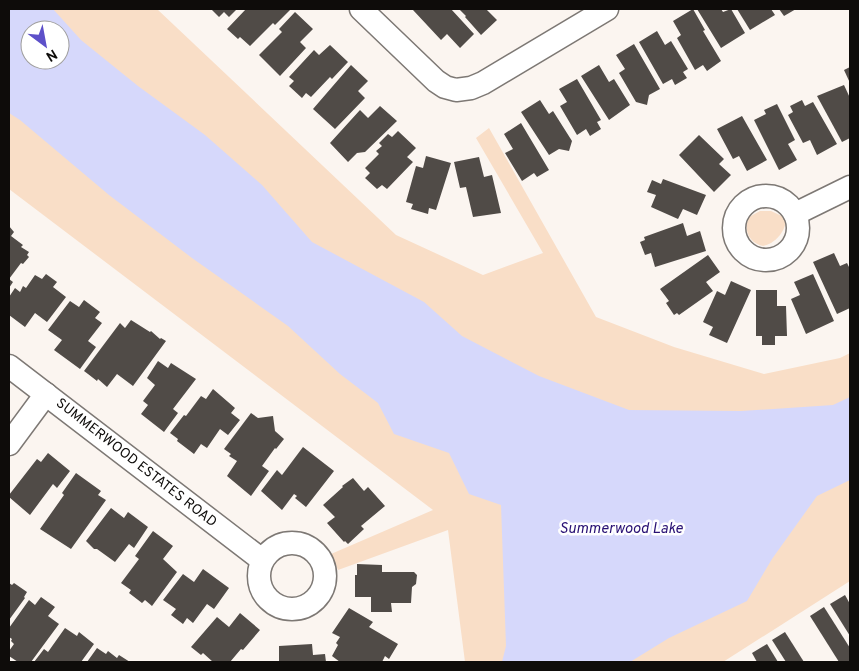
<svg xmlns="http://www.w3.org/2000/svg" width="859" height="671" font-family="Overpass,sans-serif">
  <rect width="100%" height="100%" fill="#fbf5f0"/>
  <!-- green -->
  <g fill="#f9dec7" fill-rule="evenodd">
    <path d="M 9,9 L 157,9 L 396,235 L 483,275 L 543,253 L 476,138 L 489,128 L 596,317 L 674,347 L 764,374 L 840,358 L 850,353 L 850,581 L 723,662 L 465,662 L 448,530 L 338,570 L 331,554 L 433,510 L 9,189 ZM 30,30 L 60,30 L 60,60 L 30,60 Z"/>
    <path d="M 760,211 L 771,211 L 786,218 C 786,231 776,243 763,246 C 749,243 743,230 749,217 Z"/>
  </g>
  <!-- water -->
  <path fill="#d6d8fb" fill-rule="evenodd" d="M 9,9 L 53,9 L 81,40 L 138,86 L 205,135 L 262,185 L 312,242 L 424,302 L 462,336 L 539,376 L 629,410 L 741,411 L 833,405 L 850,397 L 850,480 L 817,496 L 772,559 L 747,601 L 669,638 L 630,662 L 502,662 L 506,646 L 501,505 L 469,494 L 449,453 L 394,434 L 378,403 L 340,374 L 288,326 L 192,258 L 109,195 L 20,120 L 9,113 ZM 30,30 L 60,30 L 60,60 L 30,60 Z"/>
  <!-- building -->
  <g fill="#504b47">
    <path d="M 211,9 L 237,9 L 229,17 L 224,12 L 219,17 Z"/>
    <path d="M 246,9 L 291,9 L 275,25 L 273,23 L 250,46 L 240,37 L 238,39 L 227,29 Z"/>
    <path d="M 414,9 L 451,9 L 474,34 L 460,48 L 447,34 L 441,40 L 413,10 Z"/>
    <path d="M 459,9 L 486,9 L 497,20 L 481,35 L 465,17 L 466,16 Z"/>
    <path d="M 693,9 L 705,30 L 703,31 L 721,61 L 707,71 L 703,65 L 695,70 L 677,38 L 681,35 L 673,21 Z"/>
    <path d="M 697,9 L 721,9 L 723,12 L 731,9 L 745,33 L 721,48 Z"/>
    <path d="M 737,9 L 771,9 L 775,15 L 750,30 Z"/>
    <path d="M 779,9 L 796,9 L 784,16 Z"/>
    <path d="M 295,12 L 313,29 L 300,42 L 306,48 L 280,76 L 259,55 L 282,32 L 279,29 Z"/>
    <path d="M 657,31 L 665,45 L 671,41 L 688,69 L 683,72 L 687,78 L 675,85 L 672,79 L 663,84 L 639,42 Z"/>
    <path d="M 634,44 L 660,89 L 649,95 L 647,105 L 636,102 L 619,73 L 625,69 L 616,55 Z"/>
    <path d="M 330,45 L 348,62 L 332,79 L 330,77 L 311,97 L 306,93 L 302,98 L 289,86 L 294,81 L 289,77 L 314,50 L 319,55 Z"/>
    <path d="M 351,65 L 368,81 L 358,91 L 365,98 L 335,129 L 313,109 Z"/>
    <path d="M 599,65 L 609,82 L 614,79 L 630,105 L 609,120 L 581,76 Z"/>
    <path d="M 850,67 L 850,83 L 844,70 Z"/>
    <path d="M 577,79 L 601,120 L 597,122 L 601,129 L 590,136 L 586,129 L 577,135 L 560,106 L 567,102 L 559,89 Z"/>
    <path d="M 844,85 L 850,98 L 850,138 L 842,142 L 817,96 Z"/>
    <path d="M 540,100 L 549,114 L 553,111 L 572,141 L 569,151 L 559,149 L 549,155 L 521,112 Z"/>
    <path d="M 802,100 L 805,106 L 813,102 L 837,144 L 817,155 L 810,140 L 803,143 L 788,115 L 793,112 L 790,106 Z"/>
    <path d="M 777,104 L 795,140 L 788,144 L 797,160 L 779,170 L 754,120 L 766,114 L 764,110 Z"/>
    <path d="M 380,106 L 397,121 L 365,152 L 357,153 L 348,162 L 330,143 L 360,110 L 368,118 Z"/>
    <path d="M 742,116 L 767,160 L 747,171 L 739,156 L 733,159 L 717,129 Z"/>
    <path d="M 521,123 L 549,170 L 537,177 L 534,173 L 522,181 L 505,153 L 513,149 L 504,134 Z"/>
    <path d="M 398,131 L 416,148 L 407,157 L 413,162 L 387,189 L 382,185 L 377,189 L 365,178 L 370,173 L 365,168 L 379,154 L 376,151 L 382,146 L 379,143 L 388,134 L 392,137 Z"/>
    <path d="M 699,135 L 724,159 L 719,164 L 731,175 L 714,192 L 679,155 Z"/>
    <path d="M 426,156 L 451,163 L 436,210 L 429,208 L 428,214 L 411,209 L 413,204 L 406,202 L 416,166 L 423,168 Z"/>
    <path d="M 479,157 L 484,177 L 492,175 L 501,213 L 473,217 L 466,187 L 460,188 L 454,162 Z"/>
    <path d="M 663,179 L 706,195 L 697,215 L 683,209 L 678,219 L 651,207 L 656,195 L 647,192 L 652,180 L 661,184 Z"/>
    <path d="M 683,223 L 687,236 L 700,231 L 706,251 L 655,267 L 651,253 L 645,255 L 640,242 L 645,240 L 644,237 Z"/>
    <path d="M 9,226 L 14,232 L 11,236 L 23,245 L 21,247 L 29,252 L 27,255 L 29,257 L 23,264 L 21,263 L 9,279 L 13,282 L 9,288 Z"/>
    <path d="M 834,253 L 840,266 L 847,263 L 850,269 L 850,308 L 837,314 L 813,262 Z"/>
    <path d="M 708,255 L 720,272 L 706,282 L 713,291 L 679,315 L 677,313 L 674,315 L 666,303 L 669,301 L 660,289 Z"/>
    <path d="M 46,274 L 57,282 L 53,287 L 66,297 L 47,322 L 35,313 L 25,327 L 9,315 L 9,297 L 15,288 L 20,292 L 23,286 L 26,288 L 35,275 L 42,279 Z"/>
    <path d="M 813,274 L 834,321 L 806,334 L 791,299 L 800,295 L 794,282 Z"/>
    <path d="M 731,281 L 751,290 L 727,343 L 709,335 L 713,327 L 703,322 L 717,291 L 725,295 Z"/>
    <path d="M 756,290 L 777,290 L 777,306 L 786,306 L 787,336 L 775,336 L 775,345 L 762,345 L 762,336 L 756,336 Z"/>
    <path d="M 84,300 L 100,312 L 95,318 L 102,323 L 88,341 L 96,347 L 80,369 L 54,350 L 62,340 L 48,330 L 70,301 L 79,307 Z"/>
    <path d="M 131,320 L 150,332 L 151,331 L 160,339 L 161,338 L 166,341 L 133,386 L 117,374 L 107,387 L 98,379 L 97,381 L 88,374 L 84,371 L 120,323 L 125,328 Z"/>
    <path d="M 158,361 L 168,368 L 171,363 L 196,379 L 173,409 L 178,413 L 164,432 L 141,414 L 148,405 L 143,401 L 155,385 L 147,378 Z"/>
    <path d="M 213,389 L 235,408 L 231,413 L 240,420 L 228,435 L 220,429 L 207,448 L 201,444 L 194,454 L 177,441 L 178,439 L 170,433 L 184,415 L 186,416 L 201,396 L 206,399 Z"/>
    <path d="M 251,413 L 258,418 L 273,416 L 275,431 L 284,439 L 276,449 L 275,448 L 262,466 L 269,471 L 251,496 L 227,476 L 237,461 L 229,456 L 231,454 L 224,449 Z"/>
    <path d="M 303,447 L 334,471 L 306,507 L 295,498 L 297,496 L 294,494 L 282,510 L 261,491 L 277,470 L 282,475 Z"/>
    <path d="M 48,453 L 70,471 L 57,488 L 53,484 L 30,515 L 9,497 L 9,495 L 37,459 L 41,462 Z"/>
    <path d="M 76,473 L 101,491 L 98,495 L 106,500 L 71,549 L 40,529 L 64,495 L 62,493 Z"/>
    <path d="M 353,478 L 364,491 L 368,487 L 385,506 L 361,526 L 364,529 L 348,544 L 345,541 L 344,542 L 327,523 L 335,517 L 323,505 L 343,487 L 342,486 Z"/>
    <path d="M 111,508 L 124,518 L 128,512 L 148,527 L 134,548 L 129,544 L 115,562 L 97,549 L 94,549 L 86,541 Z"/>
    <path d="M 153,531 L 173,546 L 163,559 L 177,572 L 152,606 L 145,600 L 142,603 L 129,593 L 131,590 L 121,583 L 139,559 L 135,556 Z"/>
    <path d="M 357,564 L 382,565 L 382,572 L 414,572 L 417,575 L 416,584 L 412,587 L 411,603 L 391,603 L 392,612 L 371,612 L 371,597 L 355,597 L 355,575 L 357,575 Z"/>
    <path d="M 203,569 L 229,588 L 214,609 L 207,604 L 193,623 L 187,618 L 183,624 L 171,615 L 176,609 L 163,600 L 183,574 L 194,582 Z"/>
    <path d="M 9,583 L 12,585 L 14,583 L 27,592 L 24,597 L 25,598 L 9,620 Z"/>
    <path d="M 845,595 L 850,604 L 850,636 L 830,604 Z"/>
    <path d="M 41,597 L 55,607 L 48,616 L 59,624 L 31,662 L 18,662 L 9,656 L 9,651 L 14,644 L 11,641 L 12,639 L 9,637 L 9,628 L 29,600 L 35,605 Z"/>
    <path d="M 824,607 L 850,648 L 850,662 L 839,662 L 810,616 Z"/>
    <path d="M 349,608 L 373,622 L 369,627 L 398,644 L 389,659 L 385,656 L 382,662 L 340,662 L 332,656 L 338,645 L 336,643 L 340,637 L 332,633 Z"/>
    <path d="M 240,613 L 260,630 L 243,650 L 241,649 L 230,662 L 213,662 L 203,653 L 201,655 L 191,647 L 217,617 L 229,627 Z"/>
    <path d="M 65,628 L 77,636 L 79,632 L 94,644 L 81,662 L 34,662 L 44,649 L 48,652 Z"/>
    <path d="M 785,632 L 804,662 L 786,662 L 772,640 Z"/>
    <path d="M 312,644 L 313,655 L 325,654 L 326,662 L 279,662 L 279,646 Z"/>
    <path d="M 767,644 L 778,662 L 757,662 L 752,653 Z"/>
    <path d="M 97,648 L 106,654 L 108,651 L 117,658 L 119,655 L 130,662 L 87,662 Z"/>
  </g>
  <g fill="none" stroke-linecap="round" stroke-linejoin="round">
    <defs>
      <g id="minor">
        <path d="M 361,9 L 436,81 L 445,87 L 456,90 L 471,88 L 483,83 L 607,9"/>
        <circle cx="766" cy="228" r="32"/>
        <path d="M 795,214 L 850,187"/>
        <path d="M 9,366 L 262,560"/>
        <path d="M 9,444 L 46,394"/>
        <circle cx="292" cy="576" r="33"/>
      </g>
    </defs>
    <!-- minor casing -->
    <use href="#minor" stroke="#7d7874" stroke-width="25"/>
    <!-- minor -->
    <use href="#minor" stroke="#fff" stroke-width="22"/>
  </g>
  <g text-anchor="middle" dominant-baseline="central" stroke-width="5" stroke-linejoin="round" paint-order="stroke">
    <!-- street labels -->
    <g font-size="14" fill="#0e0c0a" stroke="#fff">
      <text transform="translate(136 463) rotate(38)">SUMMERWOOD ESTATES ROAD</text>
    </g>
    <!-- water labels -->
    <g font-size="15" font-style="italic" fill="#291174" stroke="#fff">
      <text x="621" y="529">Summerwood Lake</text>
    </g>
  </g>
  <!-- border -->
  <rect width="859" height="671" fill="none" stroke="#0e0c0a" stroke-width="20"/>
  <!-- north arrow -->
  <g transform="translate(45 45) rotate(148)"><circle r="24" fill="#ffffff" stroke="#9f9e9d"/>
  <path d="M0-4L9 19L0 12L-9 19Z" fill="#5d50c9"/>
  <text y="-8" font-size="14" font-weight="bold" text-anchor="middle" fill="#0e0c0a">N</text>
  </g>
</svg>
